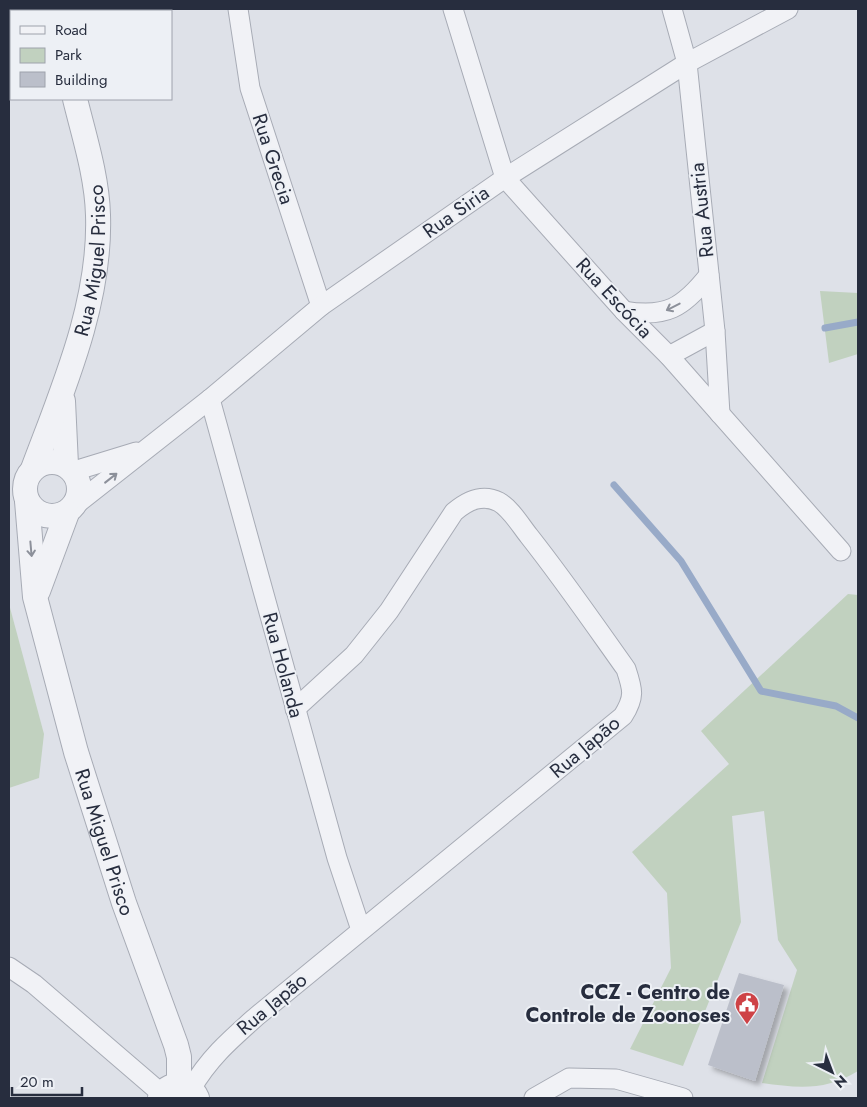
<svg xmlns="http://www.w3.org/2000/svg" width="867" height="1107" font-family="Jost,sans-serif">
  <defs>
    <filter id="shadow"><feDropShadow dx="4.5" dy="4.5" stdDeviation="2.5" flood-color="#0004"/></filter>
  </defs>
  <rect width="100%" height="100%" fill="#dee1e8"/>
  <!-- green -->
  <g fill="#c1d1bf">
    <path d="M 820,291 L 858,293 L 858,354 L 829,363 Z"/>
    <path d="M 848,594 L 858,595 L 858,1071 C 826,1091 798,1088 762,1083 L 797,970 L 778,940 L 764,811 L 732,816 L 741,922 L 683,1066 L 630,1049 L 671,968 L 667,893 L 632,852 L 729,764 L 701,731 Z"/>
    <path d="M 9,604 L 44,734 L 39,778 L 9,788 Z"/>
  </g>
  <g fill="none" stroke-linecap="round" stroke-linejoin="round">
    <!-- stream -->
    <g stroke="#98aac8" stroke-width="7">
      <path d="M 825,328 L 858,322"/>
      <path d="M 614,485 L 681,561 L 761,691 L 836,706 L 858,718"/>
    </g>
  </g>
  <!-- building -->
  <path fill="#bbbfca" filter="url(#shadow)" d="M 739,973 L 784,985 L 755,1081 L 708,1065 Z"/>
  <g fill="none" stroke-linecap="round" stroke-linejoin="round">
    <defs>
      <g id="minor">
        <path d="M 238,9 L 250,88 L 321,306"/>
        <path d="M 453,9 L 505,178 L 624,311 L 669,356 L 841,551"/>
        <path d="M 672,9 L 687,63 L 715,331 L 720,414"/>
        <path d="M 9,68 L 11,68"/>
        <path d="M 624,311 C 666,318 683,308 709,275"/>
        <path d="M 669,356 L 715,331"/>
        <path d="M 210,399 L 337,858 L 361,930"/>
        <path d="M 74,471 L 136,452"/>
        <path d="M 74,506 L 210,399 L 321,306 L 505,178 L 687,63 L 788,9"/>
        <path d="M 9,967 L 34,984 L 162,1094"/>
        <path d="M 191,1089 C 209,1058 230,1040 257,1016 L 623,716 C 635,697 633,690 626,669 C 594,624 563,579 529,536 C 521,526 511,509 499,502 C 482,493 467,501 454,512 L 389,611 L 354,655 L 295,709"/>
        <path d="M 534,1098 L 569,1078 L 616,1079 L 683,1098"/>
      </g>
      <g id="tertiary">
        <path d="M 57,9 L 57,11"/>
        <path d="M 63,401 L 66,465"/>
        <circle cx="52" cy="489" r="27"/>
        <path id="s1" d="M 33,469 C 63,389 101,302 98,215 C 97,176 84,136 75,99"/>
        <path id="s2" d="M 27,501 L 35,597 L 76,752 L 124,903 L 176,1045 L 179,1057 L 179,1085"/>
        <path d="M 38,591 L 67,513"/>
        <path d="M 160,1098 C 167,1081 190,1081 197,1098"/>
      </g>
    </defs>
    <!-- minor casing -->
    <use href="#minor" stroke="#a7abb5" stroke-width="21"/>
    <!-- tertiary casing -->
    <use href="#tertiary" stroke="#a7abb5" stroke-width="26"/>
    <!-- minor -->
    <use href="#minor" stroke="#f1f2f6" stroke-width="19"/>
    <!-- tertiary -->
    <use href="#tertiary" stroke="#f1f2f6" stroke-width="24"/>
  </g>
  <!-- one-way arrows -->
  <defs><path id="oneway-shaft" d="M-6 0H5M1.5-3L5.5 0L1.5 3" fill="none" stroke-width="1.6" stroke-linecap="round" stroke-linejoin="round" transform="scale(1.25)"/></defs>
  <g stroke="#8c909a">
    <use href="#oneway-shaft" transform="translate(673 307) rotate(153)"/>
    <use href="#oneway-shaft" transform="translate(111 478) rotate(-38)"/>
    <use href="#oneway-shaft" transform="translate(31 549) rotate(85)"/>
  </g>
  <!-- icons -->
  <defs>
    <symbol id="civic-pin" viewBox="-11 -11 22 30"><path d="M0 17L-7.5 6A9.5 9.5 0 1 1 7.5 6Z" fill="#ce4246" stroke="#edf0f5"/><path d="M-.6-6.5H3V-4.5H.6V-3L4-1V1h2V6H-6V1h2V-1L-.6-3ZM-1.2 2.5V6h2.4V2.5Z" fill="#fff"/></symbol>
  </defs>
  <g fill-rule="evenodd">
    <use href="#civic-pin" x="733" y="990" width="28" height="38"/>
  </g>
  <g text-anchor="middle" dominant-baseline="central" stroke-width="4" stroke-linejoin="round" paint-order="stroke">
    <!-- street labels -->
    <g font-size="20" fill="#272d3e" stroke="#edf0f5">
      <text transform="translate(273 159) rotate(72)">Rua Grecia</text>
      <text transform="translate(702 210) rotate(-96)">Rua Austria</text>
      <text transform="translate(456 212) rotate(-35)">Rua Siria</text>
      <text stroke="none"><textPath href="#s1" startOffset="218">Rua Miguel Prisco</textPath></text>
      <text transform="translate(614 298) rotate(47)">Rua Escócia</text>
      <text transform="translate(283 665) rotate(75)">Rua Holanda</text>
      <text transform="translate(585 747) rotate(-40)">Rua Japão</text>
      <text stroke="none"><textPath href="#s2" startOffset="351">Rua Miguel Prisco</textPath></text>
      <text transform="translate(272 1004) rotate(-40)">Rua Japão</text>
    </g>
    <!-- poi labels -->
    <g font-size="20" font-weight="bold" fill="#272d3e" stroke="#edf0f5" text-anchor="end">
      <text x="730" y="992">CCZ - Centro de<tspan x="730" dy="23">Controle de Zoonoses</tspan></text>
    </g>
  </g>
  <!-- border -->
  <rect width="867" height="1107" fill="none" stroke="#272d3e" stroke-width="20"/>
  <!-- legend -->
  <rect x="10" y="10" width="162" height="90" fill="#edf0f5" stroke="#9ea2ac"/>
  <rect x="20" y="26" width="25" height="8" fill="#f1f2f6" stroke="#9ea2ac"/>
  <text x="55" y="35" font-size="15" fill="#272d3e">Road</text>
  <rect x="20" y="48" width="25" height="15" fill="#c1d1bf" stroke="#9ea2ac"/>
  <text x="55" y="60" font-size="15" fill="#272d3e">Park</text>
  <rect x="20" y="72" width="25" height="15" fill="#bbbfca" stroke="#9ea2ac"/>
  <text x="55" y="85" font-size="15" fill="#272d3e">Building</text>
  <!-- north arrow -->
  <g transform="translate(832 1072) rotate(138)" stroke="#edf0f5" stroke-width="4" paint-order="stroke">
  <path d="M0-4L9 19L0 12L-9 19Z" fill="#272d3e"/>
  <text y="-8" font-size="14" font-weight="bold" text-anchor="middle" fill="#272d3e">N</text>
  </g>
  <!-- scale -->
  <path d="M12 1087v8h70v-8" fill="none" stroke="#272d3e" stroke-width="2.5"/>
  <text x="20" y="1087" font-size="15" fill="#272d3e" stroke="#edf0f5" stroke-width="4" paint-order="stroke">20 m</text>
</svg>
